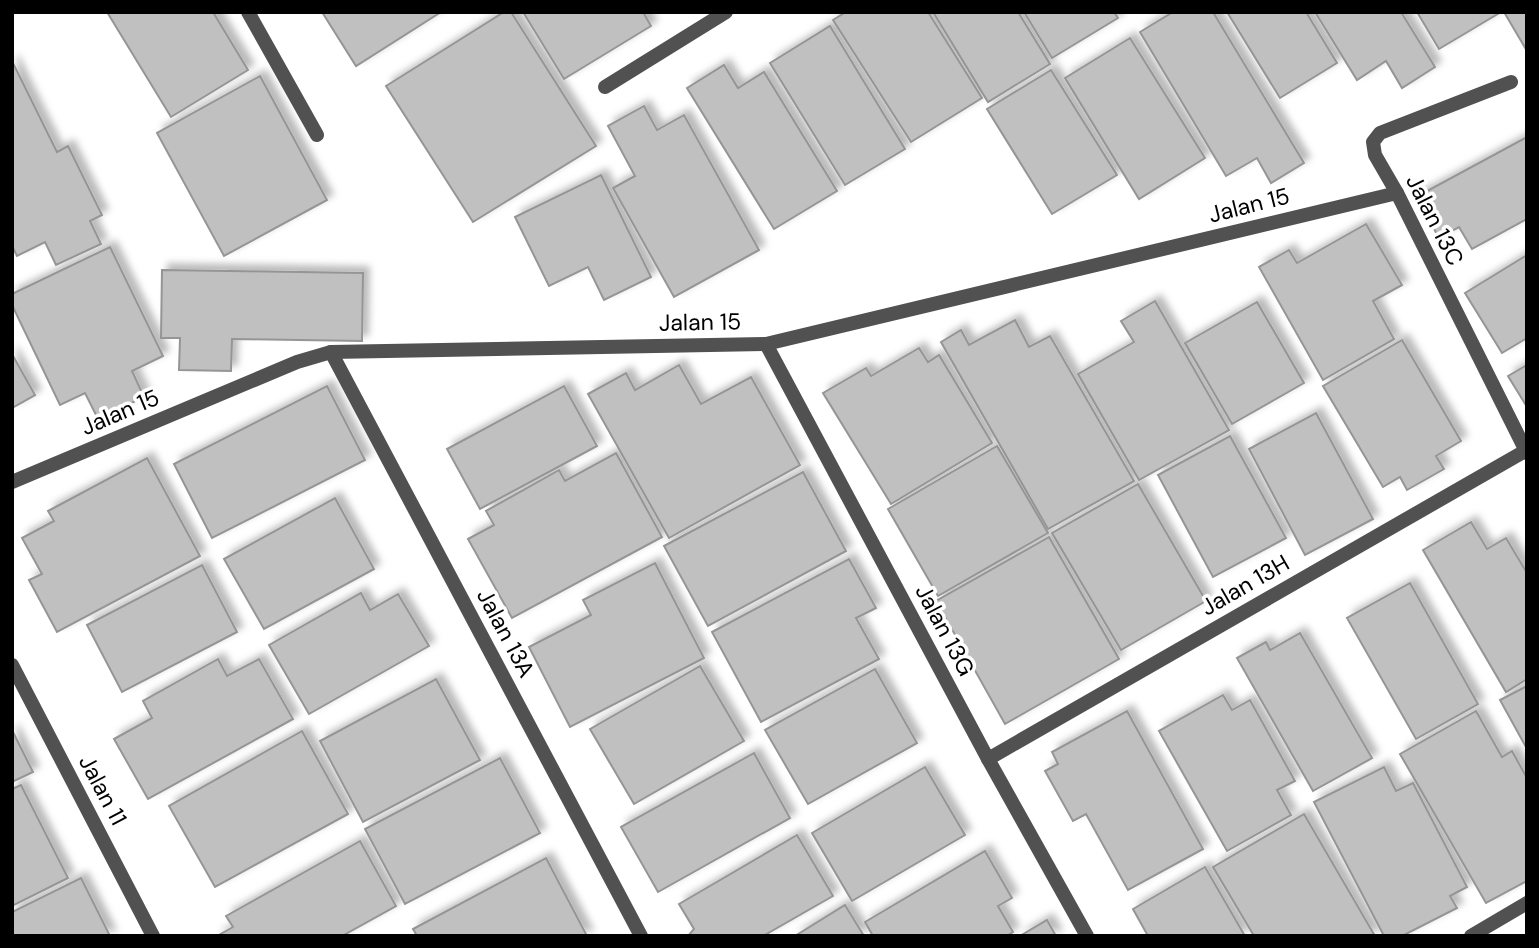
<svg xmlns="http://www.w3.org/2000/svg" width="1539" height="948" font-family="'DM Sans',sans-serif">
  <defs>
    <filter id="shadow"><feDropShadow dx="6" dy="-6" stdDeviation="3.5" flood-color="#0004"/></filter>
  </defs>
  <rect width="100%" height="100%" fill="#fff"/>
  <!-- building -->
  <g fill="#c0c0c0" stroke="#959595" stroke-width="2" filter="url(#shadow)">
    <path d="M 107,12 L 213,12 L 248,70 L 171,117 Z"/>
    <path d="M 322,12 L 441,12 L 356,66 Z"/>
    <path d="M 504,12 L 511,12 L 596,146 L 473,222 L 386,86 Z"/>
    <path d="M 523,12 L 643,12 L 651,26 L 564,79 Z"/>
    <path d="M 846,12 L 928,12 L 982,98 L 911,142 L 833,20 Z"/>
    <path d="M 933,12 L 1018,12 L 1050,64 L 988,102 Z"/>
    <path d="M 1024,12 L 1114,12 L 1118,18 L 1052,58 Z"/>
    <path d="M 1173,12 L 1213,12 L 1304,163 L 1271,183 L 1257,158 L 1226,176 L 1140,32 Z"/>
    <path d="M 1227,12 L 1306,12 L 1337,63 L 1280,98 Z"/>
    <path d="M 1315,12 L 1401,12 L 1435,67 L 1402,88 L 1386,61 L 1357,80 Z"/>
    <path d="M 1417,12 L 1501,12 L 1439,49 Z"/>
    <path d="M 1504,12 L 1527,12 L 1527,51 Z"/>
    <path d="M 830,26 L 905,149 L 845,185 L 770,63 Z"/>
    <path d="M 1130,38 L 1205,158 L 1139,199 L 1065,78 Z"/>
    <path d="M 12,61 L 57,152 L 68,146 L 102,215 L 90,221 L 101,244 L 56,265 L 45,242 L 17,256 L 12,246 Z"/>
    <path d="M 724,65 L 738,88 L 764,72 L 837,191 L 774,229 L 687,88 Z"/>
    <path d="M 1051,70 L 1117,175 L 1052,214 L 987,109 Z"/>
    <path d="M 260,76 L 327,200 L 224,256 L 157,133 Z"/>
    <path d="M 644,106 L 657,130 L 684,115 L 759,250 L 674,297 L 613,188 L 635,176 L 608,126 Z"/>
    <path d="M 1527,137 L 1527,219 L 1472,249 L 1459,227 L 1439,238 L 1416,197 Z"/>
    <path d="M 601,175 L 651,277 L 604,300 L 588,267 L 549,286 L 515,217 Z"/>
    <path d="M 1366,224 L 1402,285 L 1373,301 L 1394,339 L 1323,380 L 1259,267 L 1289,250 L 1297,263 Z"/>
    <path d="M 110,247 L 163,356 L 132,371 L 144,397 L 98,419 L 85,393 L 60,405 L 12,305 L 12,294 Z"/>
    <path d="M 1527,255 L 1527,338 L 1502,353 L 1465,293 Z"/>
    <path d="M 162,270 L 363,273 L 362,341 L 232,339 L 231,371 L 179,370 L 180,338 L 161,338 Z"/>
    <path d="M 1155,301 L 1229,430 L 1139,480 L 1078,374 L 1134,342 L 1121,321 Z"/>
    <path d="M 1257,302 L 1304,383 L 1232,424 L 1185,343 Z"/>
    <path d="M 1015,320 L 1029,347 L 1050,336 L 1134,481 L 1048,529 L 941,342 L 961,330 L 969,345 Z"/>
    <path d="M 1402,340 L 1461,441 L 1436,456 L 1444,469 L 1407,490 L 1400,477 L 1383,487 L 1323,386 Z"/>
    <path d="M 919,348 L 928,362 L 939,355 L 992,443 L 891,504 L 823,393 L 866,368 L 871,376 Z"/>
    <path d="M 12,354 L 35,395 L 12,408 Z"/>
    <path d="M 679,365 L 701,404 L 751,377 L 800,465 L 669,538 L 588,394 L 626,373 L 635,390 Z"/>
    <path d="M 1527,365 L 1527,407 L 1508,376 Z"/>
    <path d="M 327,386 L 365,460 L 212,538 L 174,464 Z"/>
    <path d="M 564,386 L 597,446 L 480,509 L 447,449 Z"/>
    <path d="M 1316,413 L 1373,519 L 1305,555 L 1249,449 Z"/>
    <path d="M 1230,436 L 1286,538 L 1213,577 L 1158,475 Z"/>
    <path d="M 997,446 L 1048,533 L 938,596 L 888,509 Z"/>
    <path d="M 616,453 L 662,537 L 512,618 L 468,539 L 494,525 L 486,511 L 559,470 L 565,481 Z"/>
    <path d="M 147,458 L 200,556 L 57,632 L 29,580 L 42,574 L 22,538 L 54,521 L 48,511 Z"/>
    <path d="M 803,472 L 846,551 L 708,626 L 664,546 Z"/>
    <path d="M 1138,484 L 1206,601 L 1121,650 L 1052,533 Z"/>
    <path d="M 335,498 L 374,569 L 264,629 L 224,559 Z"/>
    <path d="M 1471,522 L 1487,549 L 1506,538 L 1527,573 L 1527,679 L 1506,692 L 1423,550 Z"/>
    <path d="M 1049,537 L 1119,659 L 1005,724 L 936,601 Z"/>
    <path d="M 849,559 L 876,608 L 856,618 L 879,659 L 761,722 L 712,632 Z"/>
    <path d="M 655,563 L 704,658 L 570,727 L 529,647 L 591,615 L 583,600 Z"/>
    <path d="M 202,565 L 237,632 L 122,692 L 87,625 Z"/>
    <path d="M 1410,583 L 1478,704 L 1416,739 L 1347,618 Z"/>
    <path d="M 361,593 L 370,610 L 398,594 L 429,646 L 309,714 L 269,645 Z"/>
    <path d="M 1300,633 L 1372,758 L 1313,791 L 1237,658 L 1266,642 L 1270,650 Z"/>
    <path d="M 218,659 L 227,676 L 259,659 L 293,719 L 148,799 L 114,739 L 152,718 L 143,701 Z"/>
    <path d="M 700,666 L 744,741 L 634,804 L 590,729 Z"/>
    <path d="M 875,669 L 917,743 L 808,804 L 765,730 Z"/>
    <path d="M 436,679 L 480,760 L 363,822 L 320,741 Z"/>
    <path d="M 1527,686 L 1527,749 L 1500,700 Z"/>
    <path d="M 1223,695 L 1232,710 L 1250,700 L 1295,781 L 1277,790 L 1291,815 L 1227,851 L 1159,731 Z"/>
    <path d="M 1127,711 L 1203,849 L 1128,890 L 1086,814 L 1073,821 L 1045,771 L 1058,764 L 1052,752 Z"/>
    <path d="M 1476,711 L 1502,757 L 1512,751 L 1527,778 L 1527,881 L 1486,903 L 1400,754 Z"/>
    <path d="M 12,730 L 33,772 L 12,782 Z"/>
    <path d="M 302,731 L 348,814 L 215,887 L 169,806 Z"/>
    <path d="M 754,753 L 790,818 L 658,892 L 621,827 Z"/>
    <path d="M 500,758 L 540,833 L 405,904 L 365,829 Z"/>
    <path d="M 925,767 L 965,835 L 852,901 L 812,833 Z"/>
    <path d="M 1384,767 L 1396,791 L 1413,783 L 1467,887 L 1450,896 L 1457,908 L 1402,936 L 1384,936 L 1314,802 Z"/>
    <path d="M 21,785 L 68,878 L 12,906 L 12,789 Z"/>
    <path d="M 1304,814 L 1375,936 L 1254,936 L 1213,867 Z"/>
    <path d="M 797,835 L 833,896 L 763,936 L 688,936 L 694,929 L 679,904 Z"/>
    <path d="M 360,841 L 396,906 L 342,936 L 217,936 L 233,927 L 226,916 Z"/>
    <path d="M 985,851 L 1012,898 L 998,906 L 1013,932 L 1007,936 L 873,936 L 865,922 Z"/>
    <path d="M 546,858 L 587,936 L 417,936 L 413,929 Z"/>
    <path d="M 1205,867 L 1245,936 L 1148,936 L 1133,909 Z"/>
    <path d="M 81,878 L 110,936 L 12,936 L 12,912 Z"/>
    <path d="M 845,905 L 864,936 L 795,936 Z"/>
    <path d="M 1047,920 L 1056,936 L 1020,936 Z"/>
  </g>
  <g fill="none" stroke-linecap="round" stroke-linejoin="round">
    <!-- lane -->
    <path stroke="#515151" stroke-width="14" d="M 248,12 L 317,135"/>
    <!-- street -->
    <g stroke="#515151" stroke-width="14">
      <path d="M 1511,82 L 1380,133 L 1373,142 L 1375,155 L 1397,193 L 1527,453"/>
      <path d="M 605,87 L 726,12"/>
      <path d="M 766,344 L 988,759 L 1087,936"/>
      <path d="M 331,352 L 641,936"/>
      <path d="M 12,482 L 297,362 L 331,352 L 766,344 L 1397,193"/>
      <path d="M 12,665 L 153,936"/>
      <path d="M 988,759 L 1525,451"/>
      <path d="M 1471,936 L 1527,903"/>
    </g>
  </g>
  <g text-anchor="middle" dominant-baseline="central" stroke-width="7" stroke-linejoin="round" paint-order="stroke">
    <!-- street labels -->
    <g font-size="23" fill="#000" stroke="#fff">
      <text transform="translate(1249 205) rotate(-14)">Jalan 15</text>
      <text transform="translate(1435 220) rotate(63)">Jalan 13C</text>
      <text transform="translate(700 322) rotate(-1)">Jalan 15</text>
      <text transform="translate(120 412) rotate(-23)">Jalan 15</text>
      <text transform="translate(1245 585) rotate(-30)">Jalan 13H</text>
      <text transform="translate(945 630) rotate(62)">Jalan 13G</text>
      <text transform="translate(506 633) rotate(62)">Jalan 13A</text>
      <text transform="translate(103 790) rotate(62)">Jalan 11</text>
    </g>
  </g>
  <!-- border -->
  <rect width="1539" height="948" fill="none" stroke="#000000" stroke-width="28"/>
</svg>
